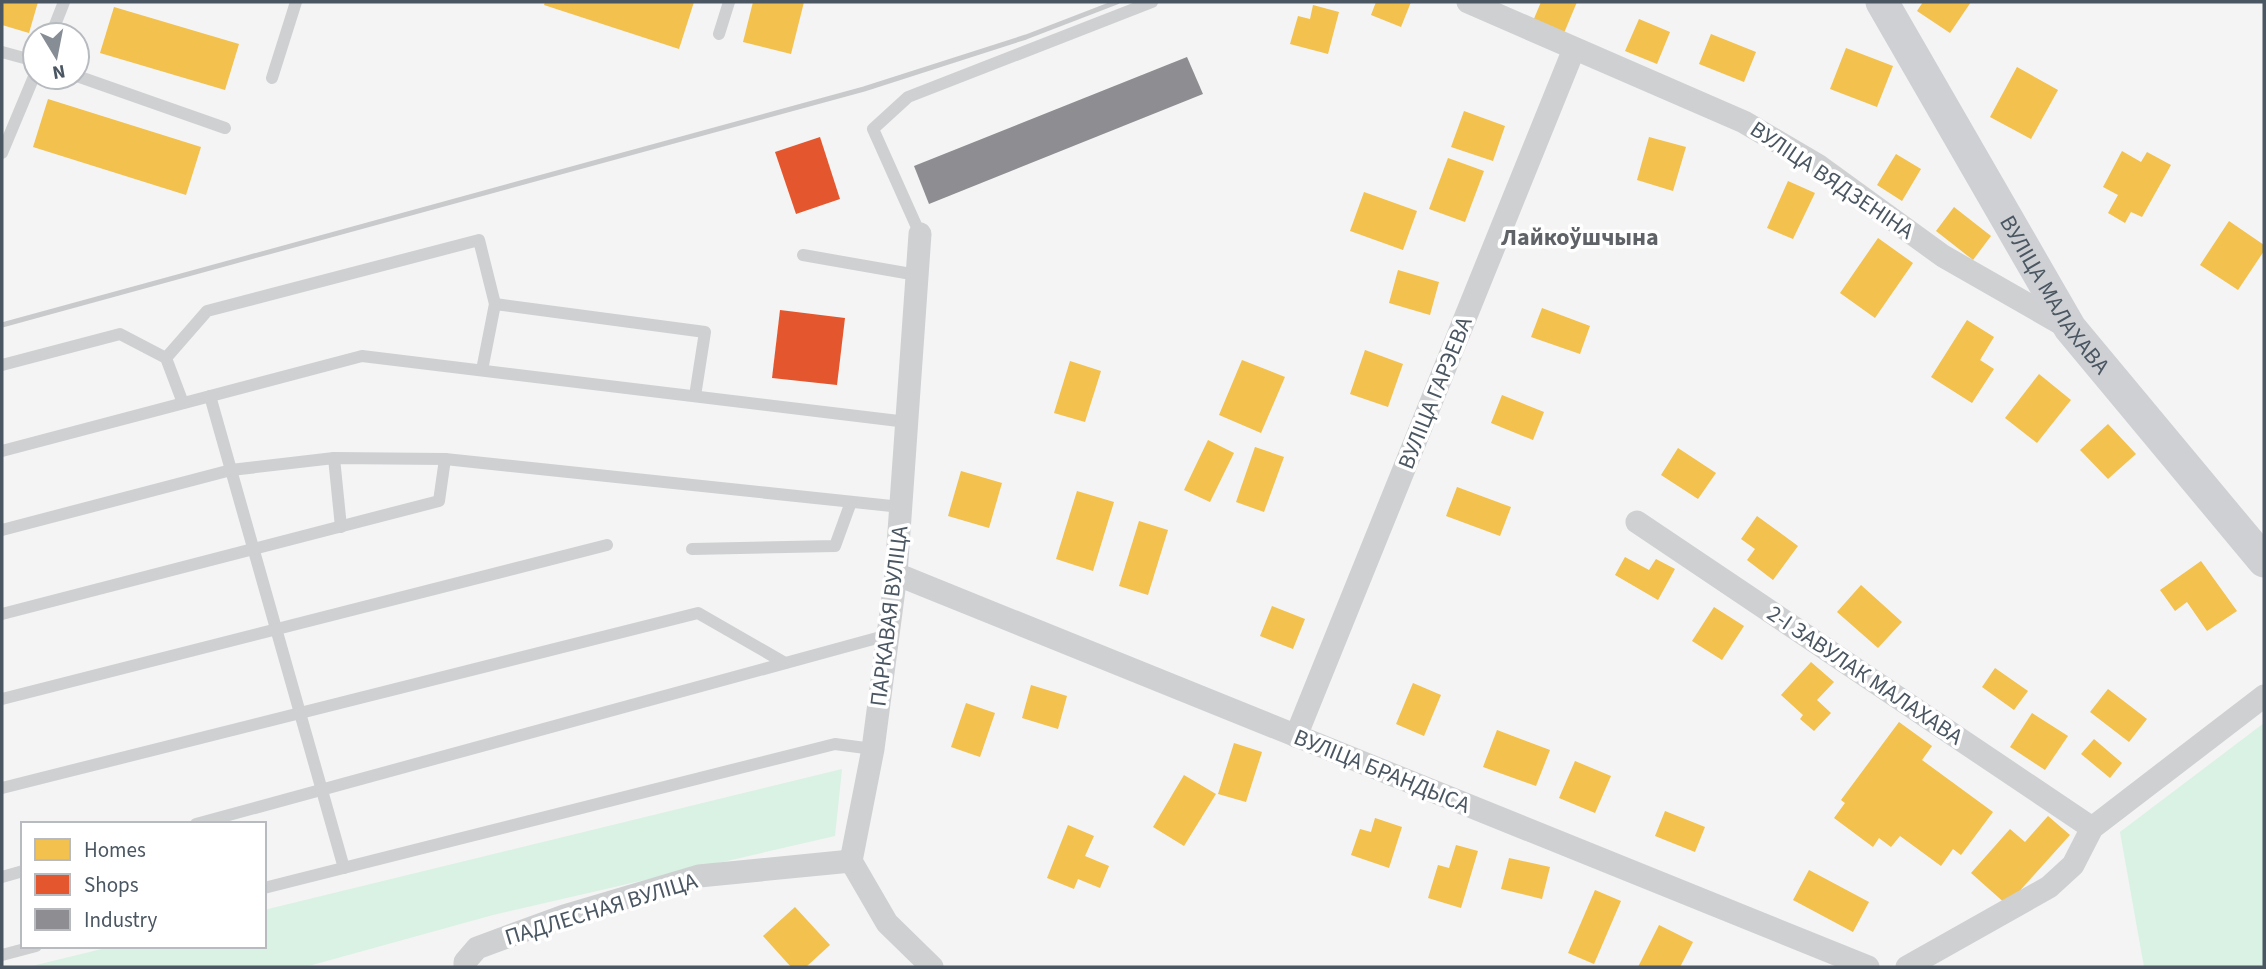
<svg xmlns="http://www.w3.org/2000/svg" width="2266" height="969" font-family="'Source Sans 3',sans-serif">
  <rect width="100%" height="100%" fill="#f4f4f4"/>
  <!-- green -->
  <g fill="#d9f2e3">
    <path d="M 2264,723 L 2264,967 L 2144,967 L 2120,832 Z"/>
    <path d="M 842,769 L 835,836 L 493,915 L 305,967 L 28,967 L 114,946 L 264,946 L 264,910 Z"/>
  </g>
  <!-- homes -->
  <g fill="#f2c14e">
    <path d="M 2,2 L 38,2 L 29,33 L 2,25 Z"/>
    <path d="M 545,2 L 694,2 L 679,49 L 544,5 Z"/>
    <path d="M 753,2 L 804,2 L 791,54 L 743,42 Z"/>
    <path d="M 1376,2 L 1411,2 L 1401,27 L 1371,15 Z"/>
    <path d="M 1541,2 L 1577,2 L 1564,33 L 1533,21 Z"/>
    <path d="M 1923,2 L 1971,2 L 1950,33 L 1917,11 Z"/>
    <path d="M 1313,5 L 1339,12 L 1328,54 L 1290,44 L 1298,16 L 1310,19 Z"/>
    <path d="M 114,7 L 239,44 L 225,90 L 100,53 Z"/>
    <path d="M 1639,19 L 1670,32 L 1657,64 L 1625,51 Z"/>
    <path d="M 1711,34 L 1756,52 L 1744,82 L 1699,64 Z"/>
    <path d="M 1846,48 L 1893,66 L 1877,107 L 1830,89 Z"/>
    <path d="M 2017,67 L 2058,90 L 2031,139 L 1990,117 Z"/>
    <path d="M 48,99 L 201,147 L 186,195 L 33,147 Z"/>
    <path d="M 1464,111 L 1505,126 L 1493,161 L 1451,147 Z"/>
    <path d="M 1649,137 L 1686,147 L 1673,191 L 1637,180 Z"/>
    <path d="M 2122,151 L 2141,162 L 2147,152 L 2171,165 L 2142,217 L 2131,212 L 2125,223 L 2108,213 L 2118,195 L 2103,187 Z"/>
    <path d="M 1896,154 L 1921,169 L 1902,201 L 1877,185 Z"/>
    <path d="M 1448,158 L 1484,171 L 1465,222 L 1429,209 Z"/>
    <path d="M 1788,181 L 1815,193 L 1793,239 L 1767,228 Z"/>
    <path d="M 1364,192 L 1417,211 L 1403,250 L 1350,231 Z"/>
    <path d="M 1954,207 L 1991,236 L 1973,260 L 1936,231 Z"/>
    <path d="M 2229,221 L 2264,245 L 2264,251 L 2238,290 L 2200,265 Z"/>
    <path d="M 1878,238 L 1913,263 L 1875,318 L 1840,293 Z"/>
    <path d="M 1398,270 L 1439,282 L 1430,315 L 1389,303 Z"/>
    <path d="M 1542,308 L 1590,326 L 1580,354 L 1531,337 Z"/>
    <path d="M 1967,320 L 1994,337 L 1980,360 L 1994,369 L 1972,403 L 1931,377 Z"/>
    <path d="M 1365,350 L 1403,364 L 1388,407 L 1350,394 Z"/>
    <path d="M 1242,360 L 1285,377 L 1261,433 L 1219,415 Z"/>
    <path d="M 1070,361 L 1101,371 L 1085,422 L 1054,413 Z"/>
    <path d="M 2039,374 L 2071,400 L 2037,443 L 2005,418 Z"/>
    <path d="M 1502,395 L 1544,412 L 1533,440 L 1491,423 Z"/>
    <path d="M 2108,424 L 2136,454 L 2108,479 L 2080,450 Z"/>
    <path d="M 1208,440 L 1234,453 L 1210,502 L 1184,490 Z"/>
    <path d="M 1255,447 L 1284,457 L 1264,512 L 1236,502 Z"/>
    <path d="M 1678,448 L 1716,473 L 1698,499 L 1661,475 Z"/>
    <path d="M 961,471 L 1002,483 L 989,528 L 948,516 Z"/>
    <path d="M 1457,487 L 1511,507 L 1500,536 L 1446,516 Z"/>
    <path d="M 1077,491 L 1114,502 L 1093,571 L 1056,559 Z"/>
    <path d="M 1757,516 L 1798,546 L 1773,580 L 1747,560 L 1755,549 L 1741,539 Z"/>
    <path d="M 1139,521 L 1168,530 L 1148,595 L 1119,586 Z"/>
    <path d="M 1625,557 L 1649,570 L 1656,559 L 1675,569 L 1658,600 L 1615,575 Z"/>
    <path d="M 2201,561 L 2237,611 L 2207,631 L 2187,602 L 2175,611 L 2160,590 Z"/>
    <path d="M 1861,585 L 1902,622 L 1878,648 L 1837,612 Z"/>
    <path d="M 1272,606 L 1305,619 L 1293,649 L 1260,636 Z"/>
    <path d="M 1714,607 L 1744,626 L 1722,660 L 1692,641 Z"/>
    <path d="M 1811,662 L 1834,682 L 1817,700 L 1831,713 L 1814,731 L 1800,719 L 1803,715 L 1781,695 Z"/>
    <path d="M 1995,668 L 2028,691 L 2014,710 L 1982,687 Z"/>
    <path d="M 1413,683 L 1441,695 L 1424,736 L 1396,724 Z"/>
    <path d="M 1031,685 L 1067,696 L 1058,729 L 1022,718 Z"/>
    <path d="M 2108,689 L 2147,719 L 2129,742 L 2090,712 Z"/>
    <path d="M 966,703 L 995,713 L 980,757 L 951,747 Z"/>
    <path d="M 2032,713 L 2068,736 L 2045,770 L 2010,747 Z"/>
    <path d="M 1899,722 L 1932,746 L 1922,760 L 1993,812 L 1961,855 L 1953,849 L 1941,866 L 1900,836 L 1891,847 L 1879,838 L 1873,847 L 1834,818 L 1845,803 L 1841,800 Z"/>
    <path d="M 1497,730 L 1550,750 L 1536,786 L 1483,767 Z"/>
    <path d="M 2094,739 L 2122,763 L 2110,778 L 2081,754 Z"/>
    <path d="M 1234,743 L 1262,752 L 1246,802 L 1218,794 Z"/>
    <path d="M 1575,761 L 1611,776 L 1595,813 L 1559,798 Z"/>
    <path d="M 1184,775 L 1216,794 L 1184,846 L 1153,827 Z"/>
    <path d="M 1665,811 L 1705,827 L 1695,852 L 1655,836 Z"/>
    <path d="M 2048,816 L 2070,835 L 2007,905 L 1971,873 L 2010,829 L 2025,842 Z"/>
    <path d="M 1375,818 L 1402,827 L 1389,868 L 1351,855 L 1360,829 L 1371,832 Z"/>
    <path d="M 1068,825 L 1094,836 L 1085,856 L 1109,866 L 1100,888 L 1078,879 L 1074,889 L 1047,878 Z"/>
    <path d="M 1456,845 L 1478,851 L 1461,908 L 1428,898 L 1438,865 L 1449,868 Z"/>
    <path d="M 1509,858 L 1550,867 L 1542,899 L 1501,889 Z"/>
    <path d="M 1809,870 L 1869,902 L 1853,932 L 1793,900 Z"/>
    <path d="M 1595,890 L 1621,901 L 1594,964 L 1568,953 Z"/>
    <path d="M 795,907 L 830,945 L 806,967 L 791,967 L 763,936 Z"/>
    <path d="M 1659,925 L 1693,942 L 1680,967 L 1638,967 Z"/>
  </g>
  <!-- shops -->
  <g fill="#e4572e">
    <path d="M 820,137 L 840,199 L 796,214 L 775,152 Z"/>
    <path d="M 780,310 L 845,318 L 837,385 L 772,378 Z"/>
  </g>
  <!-- industry -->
  <path fill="#8d8d92" d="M 1187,57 L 1203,94 L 929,204 L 914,166 Z"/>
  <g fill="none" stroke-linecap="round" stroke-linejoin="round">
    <!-- lane -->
    <g stroke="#ced0d2" stroke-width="12">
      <path d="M 719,34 L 729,2"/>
      <path d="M 51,35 L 64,2"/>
      <path d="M 2,52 L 35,61"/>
      <path d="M 77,76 L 225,128"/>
      <path d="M 272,78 L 296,2"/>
      <path d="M 2,153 L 35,74"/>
      <path d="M 920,234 L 873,129 L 908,97 L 1152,2"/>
      <path d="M 803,255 L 917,275"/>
      <path d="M 495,304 L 705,332 L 695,396"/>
      <path d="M 166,358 L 207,311 L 479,240 L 495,304 L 482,370"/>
      <path d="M 2,365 L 120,334 L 166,358 L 183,403"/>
      <path d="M 210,396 L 344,868"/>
      <path d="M 2,451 L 362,356 L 907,422"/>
      <path d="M 334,458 L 341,527"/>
      <path d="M 2,530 L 231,470 L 334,458 L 445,459 L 901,507"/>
      <path d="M 692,549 L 835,546 L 851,502"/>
      <path d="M 2,614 L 439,501 L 445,459"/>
      <path d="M 2,699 L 607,545"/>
      <path d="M 2,788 L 698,613 L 785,663"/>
      <path d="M 196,824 L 888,635"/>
      <path d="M 2,877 L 23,871"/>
      <path d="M 264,888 L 835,744 L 873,749"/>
      <path d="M 2,955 L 36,946"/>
    </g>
    <!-- street -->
    <g stroke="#ced0d2" stroke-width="23">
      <path d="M 1468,2 L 1744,122 L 1819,166 L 1943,256 L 2067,327"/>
      <path d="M 920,234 L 896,574 L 873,749 L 851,861 L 887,923 L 932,967"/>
      <path d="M 1637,522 L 2092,828"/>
      <path d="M 896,574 L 1868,967"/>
      <path d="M 1296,736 L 1574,49"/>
      <path d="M 465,967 L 465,962 L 477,948 L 564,916 L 699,876 L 851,861"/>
      <path d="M 1907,967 L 2049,887 L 2073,865 L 2092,828 L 2264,696"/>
    </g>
    <!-- secondary -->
    <path stroke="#ced0d4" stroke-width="33" id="s1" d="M 1882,2 L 2070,328 L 2264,561"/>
    <!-- rail -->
    <path stroke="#c9cacc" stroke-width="5" d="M 2,325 L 864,89 L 1026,37 L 1117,2"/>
  </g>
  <g text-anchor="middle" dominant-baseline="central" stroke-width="7" stroke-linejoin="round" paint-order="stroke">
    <!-- street labels -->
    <g font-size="23" fill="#4a5661" stroke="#fff">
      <text transform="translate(1832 180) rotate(34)">ВУЛІЦА ВЯДЗЕНІНА</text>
      <text stroke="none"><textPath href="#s1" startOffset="340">ВУЛІЦА МАЛАХАВА</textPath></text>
      <text transform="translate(1435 393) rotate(-68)">ВУЛІЦА ГАРЭЕВА</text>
      <text transform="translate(889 616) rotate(-83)">ПАРКАВАЯ ВУЛІЦА</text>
      <text transform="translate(1865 675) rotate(34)">2-І ЗАВУЛАК МАЛАХАВА</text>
      <text transform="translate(1382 771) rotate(22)">ВУЛІЦА БРАНДЫСА</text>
      <text transform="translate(601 909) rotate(-17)">ПАДЛЕСНАЯ ВУЛІЦА</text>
    </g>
    <!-- neighbourhood labels -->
    <g font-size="24" font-weight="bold" fill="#5f6368" stroke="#fff">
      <text x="1580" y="237">Лайкоўшчына</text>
    </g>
  </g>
  <!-- border -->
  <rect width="2266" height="969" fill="none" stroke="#4a5661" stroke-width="7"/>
  <!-- legend -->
  <rect x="21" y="822" width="245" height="126" fill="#ffffff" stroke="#b7bbc0" stroke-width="2"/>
  <rect x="35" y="839" width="35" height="21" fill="#f2c14e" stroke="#b7bbc0" stroke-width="2"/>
  <text x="84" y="857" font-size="21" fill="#4a5661">Homes</text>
  <rect x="35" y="874" width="35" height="21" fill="#e4572e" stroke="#b7bbc0" stroke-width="2"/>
  <text x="84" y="892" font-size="21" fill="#4a5661">Shops</text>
  <rect x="35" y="909" width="35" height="21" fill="#8d8d92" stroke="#b7bbc0" stroke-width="2"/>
  <text x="84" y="927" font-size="21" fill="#4a5661">Industry</text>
  <!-- north arrow -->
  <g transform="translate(56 56) rotate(170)"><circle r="33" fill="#ffffff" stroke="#b7bbc0" stroke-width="2"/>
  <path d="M0-5L12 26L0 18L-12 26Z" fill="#868d94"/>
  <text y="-10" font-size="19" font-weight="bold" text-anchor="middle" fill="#4a5661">N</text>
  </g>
</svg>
